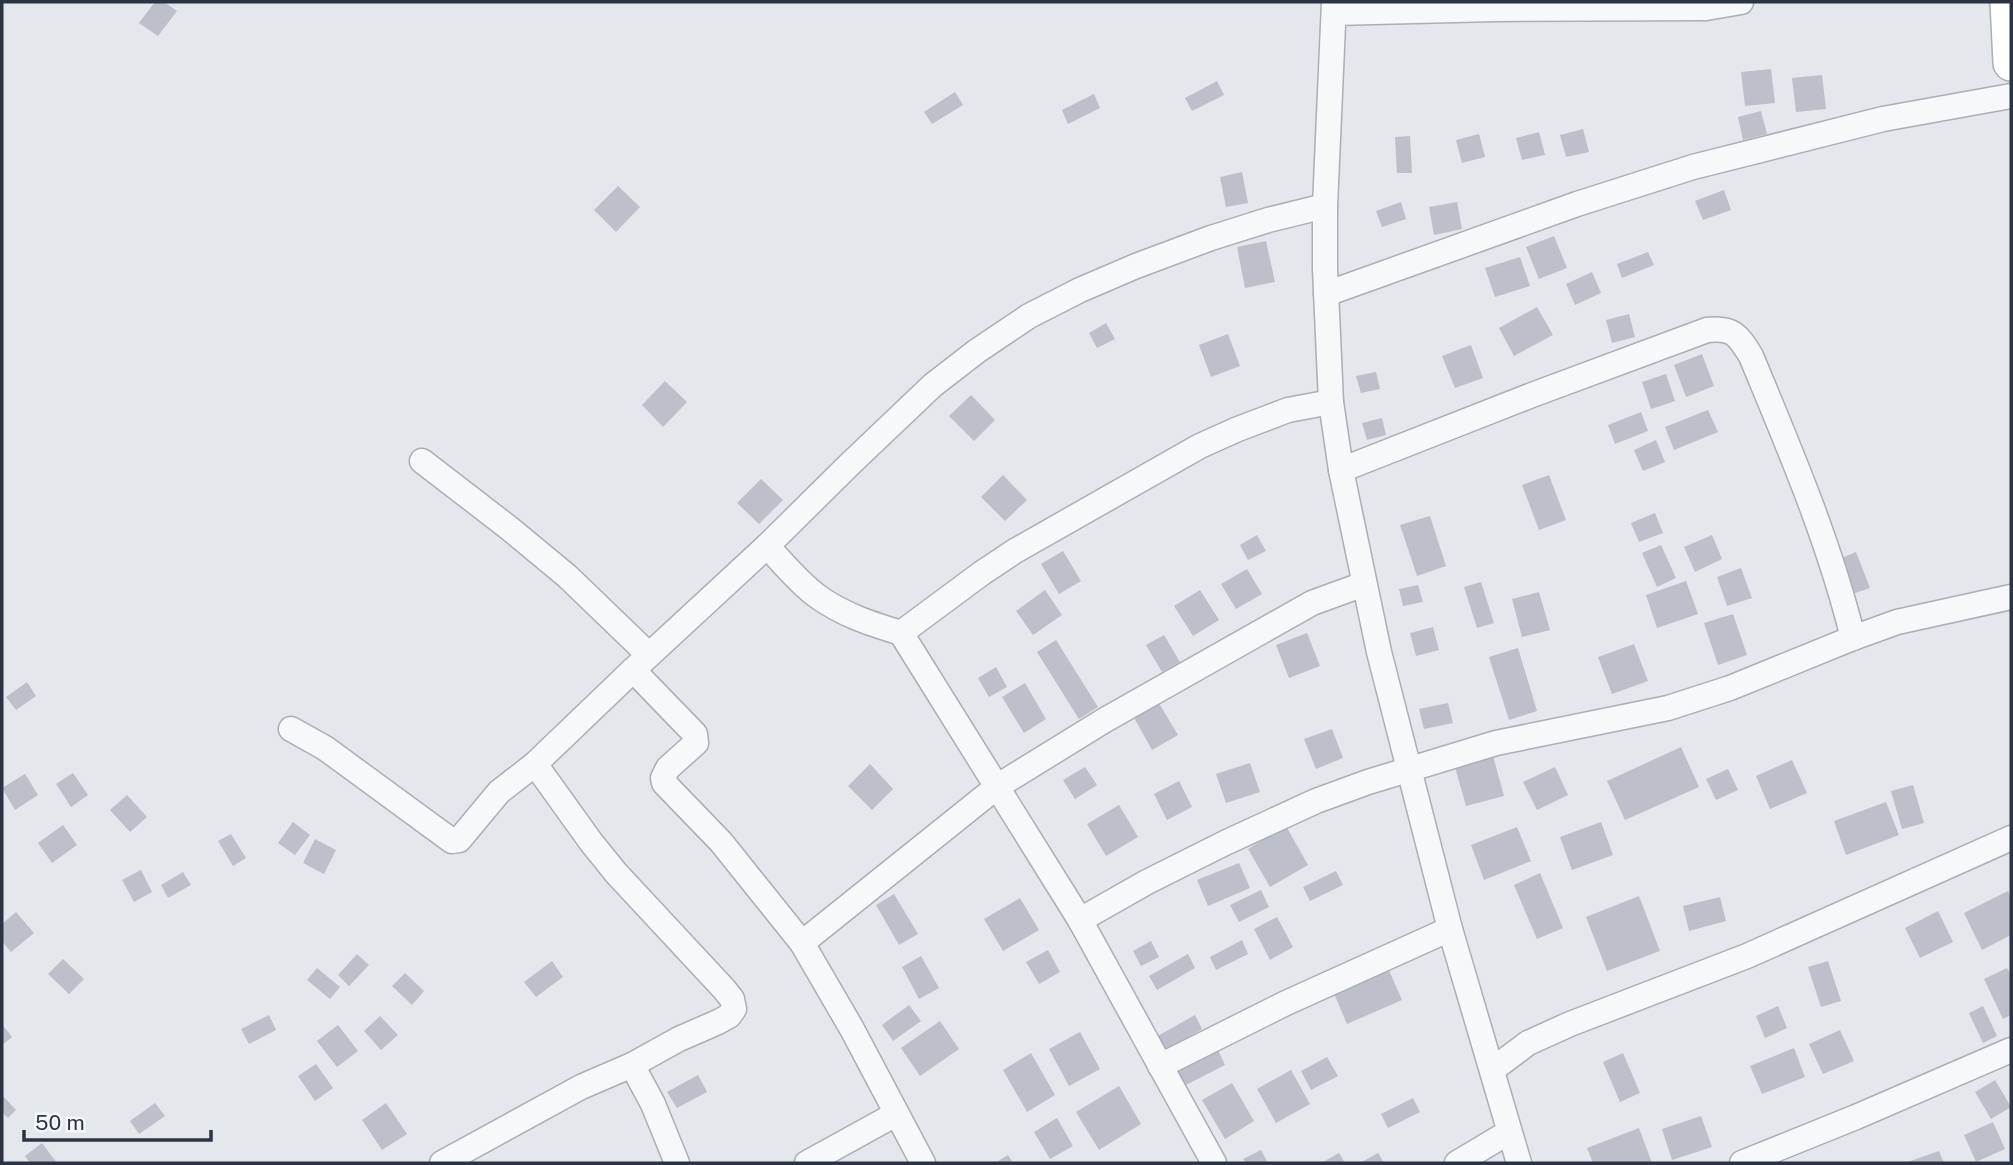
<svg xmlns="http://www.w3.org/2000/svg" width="2013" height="1165" font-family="'Public Sans',sans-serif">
  <rect width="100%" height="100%" fill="#e4e7ec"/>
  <!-- building -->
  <g fill="#bbc0ca">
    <path d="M 155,2 L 164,2 L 177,11 L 158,36 L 139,23 Z"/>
    <path d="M 1771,69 L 1775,103 L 1745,106 L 1741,72 Z"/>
    <path d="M 1822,75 L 1826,109 L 1796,112 L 1792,78 Z"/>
    <path d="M 1217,81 L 1224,95 L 1192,111 L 1185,98 Z"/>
    <path d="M 955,92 L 963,105 L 932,124 L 924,112 Z"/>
    <path d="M 1094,94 L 1100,108 L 1068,124 L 1062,110 Z"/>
    <path d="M 1761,111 L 1767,134 L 1743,140 L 1738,117 Z"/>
    <path d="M 1583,129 L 1589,152 L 1566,157 L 1560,135 Z"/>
    <path d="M 1539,132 L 1545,155 L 1522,160 L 1516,138 Z"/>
    <path d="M 1479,134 L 1485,157 L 1462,163 L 1456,140 Z"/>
    <path d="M 1410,136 L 1412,173 L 1397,173 L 1395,137 Z"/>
    <path d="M 1242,172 L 1248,203 L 1226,207 L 1220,177 Z"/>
    <path d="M 618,186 L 640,207 L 616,232 L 594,210 Z"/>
    <path d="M 1724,190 L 1731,210 L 1703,220 L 1695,201 Z"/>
    <path d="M 1401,202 L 1406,219 L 1382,227 L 1376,211 Z"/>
    <path d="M 1457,202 L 1462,229 L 1434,235 L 1429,207 Z"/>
    <path d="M 1554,236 L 1567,268 L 1539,279 L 1526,247 Z"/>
    <path d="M 1266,241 L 1275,282 L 1245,288 L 1237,247 Z"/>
    <path d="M 1648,252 L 1654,265 L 1622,278 L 1617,264 Z"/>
    <path d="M 1520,257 L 1530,286 L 1495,297 L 1485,268 Z"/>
    <path d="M 1592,272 L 1601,293 L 1575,305 L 1566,284 Z"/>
    <path d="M 1537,307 L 1553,335 L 1514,356 L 1499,328 Z"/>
    <path d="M 1629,314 L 1635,337 L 1612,343 L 1606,320 Z"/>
    <path d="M 1106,323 L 1115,339 L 1097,348 L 1089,333 Z"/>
    <path d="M 1228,334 L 1240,366 L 1211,377 L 1199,345 Z"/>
    <path d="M 1471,345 L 1483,378 L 1455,388 L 1442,356 Z"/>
    <path d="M 1702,354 L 1714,386 L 1686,397 L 1674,365 Z"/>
    <path d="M 1376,372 L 1380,389 L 1361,393 L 1356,376 Z"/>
    <path d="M 1666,374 L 1675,401 L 1651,409 L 1642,382 Z"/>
    <path d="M 665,381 L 687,402 L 663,427 L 642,405 Z"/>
    <path d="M 971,395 L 995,420 L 974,441 L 949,416 Z"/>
    <path d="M 1708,410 L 1718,432 L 1674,450 L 1665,427 Z"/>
    <path d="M 1641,412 L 1648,431 L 1615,444 L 1608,425 Z"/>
    <path d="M 1382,418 L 1386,435 L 1367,440 L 1362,423 Z"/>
    <path d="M 1656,440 L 1665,462 L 1643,471 L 1634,450 Z"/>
    <path d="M 1003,475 L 1027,500 L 1005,521 L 981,497 Z"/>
    <path d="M 1549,475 L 1566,520 L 1539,530 L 1522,485 Z"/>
    <path d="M 761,479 L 783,500 L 759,524 L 737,503 Z"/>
    <path d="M 1655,513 L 1663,533 L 1639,542 L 1631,523 Z"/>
    <path d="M 1430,516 L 1446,566 L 1417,576 L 1400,525 Z"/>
    <path d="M 1257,535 L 1266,551 L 1248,560 L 1240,545 Z"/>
    <path d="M 1712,535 L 1722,559 L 1695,572 L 1684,547 Z"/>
    <path d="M 1661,545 L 1676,578 L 1657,587 L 1642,553 Z"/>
    <path d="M 1063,551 L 1081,581 L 1059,594 L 1041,564 Z"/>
    <path d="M 1856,552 L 1870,588 L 1852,594 L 1839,559 Z"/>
    <path d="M 1741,568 L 1752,598 L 1727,606 L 1717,577 Z"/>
    <path d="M 1247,569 L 1262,594 L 1236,609 L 1221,584 Z"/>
    <path d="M 1686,581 L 1698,614 L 1657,628 L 1646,595 Z"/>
    <path d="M 1481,582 L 1494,623 L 1477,628 L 1464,587 Z"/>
    <path d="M 1418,585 L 1423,602 L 1403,606 L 1399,589 Z"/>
    <path d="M 1045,590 L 1062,615 L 1033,635 L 1016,611 Z"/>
    <path d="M 1200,590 L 1219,620 L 1193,636 L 1174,606 Z"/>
    <path d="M 1539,592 L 1550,630 L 1522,637 L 1512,599 Z"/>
    <path d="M 1733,614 L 1747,655 L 1718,665 L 1704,623 Z"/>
    <path d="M 1433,627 L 1439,650 L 1416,656 L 1410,633 Z"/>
    <path d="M 1307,633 L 1320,666 L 1289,678 L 1276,645 Z"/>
    <path d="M 1164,635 L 1180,662 L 1162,672 L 1146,645 Z"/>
    <path d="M 1056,640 L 1098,707 L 1079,719 L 1037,652 Z"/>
    <path d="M 1634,644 L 1648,681 L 1612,694 L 1598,657 Z"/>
    <path d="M 1518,648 L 1537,711 L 1509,720 L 1489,657 Z"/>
    <path d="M 996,667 L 1007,687 L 989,697 L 978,678 Z"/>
    <path d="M 27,682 L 36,696 L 16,710 L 6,697 Z"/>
    <path d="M 1025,683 L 1046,719 L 1024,733 L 1002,697 Z"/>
    <path d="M 1157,700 L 1178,735 L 1152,750 L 1132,714 Z"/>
    <path d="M 1448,703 L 1453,723 L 1424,729 L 1419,709 Z"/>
    <path d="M 1332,729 L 1343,758 L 1316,769 L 1304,739 Z"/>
    <path d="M 1681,747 L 1699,787 L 1625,820 L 1607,781 Z"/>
    <path d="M 1493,756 L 1504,796 L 1466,806 L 1455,767 Z"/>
    <path d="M 1792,760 L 1807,793 L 1770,809 L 1756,776 Z"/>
    <path d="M 1250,763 L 1260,792 L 1226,803 L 1216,774 Z"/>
    <path d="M 870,764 L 893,789 L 872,810 L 848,786 Z"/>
    <path d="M 1085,767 L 1097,785 L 1075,799 L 1063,780 Z"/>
    <path d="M 1555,767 L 1568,795 L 1537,810 L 1523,782 Z"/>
    <path d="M 1728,769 L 1738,790 L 1716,800 L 1706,779 Z"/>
    <path d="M 73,773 L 88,795 L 71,807 L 56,784 Z"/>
    <path d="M 25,774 L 38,795 L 15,810 L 2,788 Z"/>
    <path d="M 1179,781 L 1192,807 L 1167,820 L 1154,794 Z"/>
    <path d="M 1913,785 L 1924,823 L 1902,829 L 1891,791 Z"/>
    <path d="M 127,795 L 147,817 L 130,832 L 110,810 Z"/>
    <path d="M 1886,802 L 1899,835 L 1846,855 L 1834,821 Z"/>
    <path d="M 1119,805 L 1138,837 L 1106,856 L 1087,824 Z"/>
    <path d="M 293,822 L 310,835 L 295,855 L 278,843 Z"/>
    <path d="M 1601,822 L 1613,855 L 1572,870 L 1560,837 Z"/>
    <path d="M 63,825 L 77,845 L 52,863 L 38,843 Z"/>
    <path d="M 1286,826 L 1308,865 L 1270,887 L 1248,849 Z"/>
    <path d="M 1517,827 L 1531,861 L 1484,880 L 1471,845 Z"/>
    <path d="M 231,834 L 246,858 L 233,866 L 218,841 Z"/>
    <path d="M 315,839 L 336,850 L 324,874 L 303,863 Z"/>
    <path d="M 1239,863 L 1250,888 L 1208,906 L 1197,880 Z"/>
    <path d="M 141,870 L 152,892 L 134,902 L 122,880 Z"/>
    <path d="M 1336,871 L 1343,885 L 1310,901 L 1303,887 Z"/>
    <path d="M 183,872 L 191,885 L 168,898 L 161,885 Z"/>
    <path d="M 1540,873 L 1563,928 L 1537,939 L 1514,885 Z"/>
    <path d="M 1261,890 L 1269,907 L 1239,922 L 1230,905 Z"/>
    <path d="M 2008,891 L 2011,897 L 2011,935 L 1982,950 L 1964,913 Z"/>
    <path d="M 894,894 L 918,934 L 899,945 L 876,905 Z"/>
    <path d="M 1639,896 L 1660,951 L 1607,971 L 1586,917 Z"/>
    <path d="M 1720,897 L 1726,921 L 1689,931 L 1683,906 Z"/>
    <path d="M 1020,898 L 1039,930 L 1003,951 L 984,919 Z"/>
    <path d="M 1938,911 L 1953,942 L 1920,958 L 1905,928 Z"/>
    <path d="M 16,912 L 34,933 L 11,952 L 2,941 L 2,924 Z"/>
    <path d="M 1277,917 L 1293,947 L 1270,960 L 1254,929 Z"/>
    <path d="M 1242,940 L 1248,954 L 1216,970 L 1210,957 Z"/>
    <path d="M 1151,941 L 1159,957 L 1141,966 L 1133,951 Z"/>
    <path d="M 1048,950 L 1060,972 L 1039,984 L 1026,962 Z"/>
    <path d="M 357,954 L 369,965 L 349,986 L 338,975 Z"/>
    <path d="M 1188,954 L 1195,968 L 1157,990 L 1149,976 Z"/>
    <path d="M 921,956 L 939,988 L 919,999 L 902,967 Z"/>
    <path d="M 63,959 L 84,979 L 69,994 L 48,974 Z"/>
    <path d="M 552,961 L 563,977 L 536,997 L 524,982 Z"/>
    <path d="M 1828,961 L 1841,1001 L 1821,1007 L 1808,967 Z"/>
    <path d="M 317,968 L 340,987 L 330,999 L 307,980 Z"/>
    <path d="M 1388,968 L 1402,1000 L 1347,1024 L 1333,991 Z"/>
    <path d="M 2007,968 L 2011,976 L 2011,1015 L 2003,1019 L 1984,979 Z"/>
    <path d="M 405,973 L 424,991 L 412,1005 L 392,986 Z"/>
    <path d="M 909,1005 L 921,1021 L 893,1041 L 882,1025 Z"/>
    <path d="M 1778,1006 L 1787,1028 L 1765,1038 L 1756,1016 Z"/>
    <path d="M 1983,1006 L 1997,1036 L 1983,1043 L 1969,1013 Z"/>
    <path d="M 269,1015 L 276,1030 L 249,1044 L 241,1029 Z"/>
    <path d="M 1195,1015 L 1202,1029 L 1164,1051 L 1156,1037 Z"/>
    <path d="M 380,1016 L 398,1035 L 381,1050 L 364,1031 Z"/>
    <path d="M 940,1021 L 959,1049 L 920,1076 L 901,1048 Z"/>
    <path d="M 2,1024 L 12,1037 L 2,1045 Z"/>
    <path d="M 338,1025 L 358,1051 L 337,1067 L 317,1041 Z"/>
    <path d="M 1840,1030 L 1854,1061 L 1823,1074 L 1809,1044 Z"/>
    <path d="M 1080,1032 L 1100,1069 L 1069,1086 L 1049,1049 Z"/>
    <path d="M 1217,1048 L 1225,1065 L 1184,1086 L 1175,1068 Z"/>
    <path d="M 1794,1048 L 1805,1077 L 1762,1094 L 1750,1066 Z"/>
    <path d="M 1031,1053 L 1055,1095 L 1027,1112 L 1003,1070 Z"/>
    <path d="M 1623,1053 L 1640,1093 L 1620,1102 L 1603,1062 Z"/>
    <path d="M 1327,1057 L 1338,1076 L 1311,1090 L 1301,1071 Z"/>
    <path d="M 316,1064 L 333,1088 L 315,1101 L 298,1076 Z"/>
    <path d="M 1291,1070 L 1310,1104 L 1276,1123 L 1257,1089 Z"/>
    <path d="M 698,1075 L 707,1092 L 677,1108 L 667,1092 Z"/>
    <path d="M 1995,1080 L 2011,1107 L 1991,1119 L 1975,1092 Z"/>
    <path d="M 1232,1083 L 1254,1121 L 1225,1139 L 1202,1100 Z"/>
    <path d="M 1119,1086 L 1141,1124 L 1099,1150 L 1076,1112 Z"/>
    <path d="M 2,1095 L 16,1110 L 8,1118 L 2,1112 Z"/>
    <path d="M 1413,1098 L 1420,1112 L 1388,1128 L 1381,1114 Z"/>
    <path d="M 155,1103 L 165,1116 L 139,1134 L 130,1121 Z"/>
    <path d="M 386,1103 L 407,1134 L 382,1150 L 362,1120 Z"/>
    <path d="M 1701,1116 L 1712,1147 L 1672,1160 L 1662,1129 Z"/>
    <path d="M 1057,1118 L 1073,1146 L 1050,1159 L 1034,1132 Z"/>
    <path d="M 1993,1122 L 2005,1149 L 1976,1162 L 1964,1135 Z"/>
    <path d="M 1639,1128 L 1652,1163 L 1593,1163 L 1587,1148 Z"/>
    <path d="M 42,1143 L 57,1163 L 30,1163 L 25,1156 Z"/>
    <path d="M 1261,1150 L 1268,1163 L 1246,1163 L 1243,1159 Z"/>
    <path d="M 1939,1151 L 1944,1163 L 1905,1163 Z"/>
    <path d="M 1339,1153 L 1345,1163 L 1321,1163 Z"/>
    <path d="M 1378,1153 L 1384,1163 L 1360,1163 Z"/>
    <path d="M 1008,1155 L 1013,1163 L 995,1163 Z"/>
  </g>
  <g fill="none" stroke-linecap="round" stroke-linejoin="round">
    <defs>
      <g id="street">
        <path d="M 1334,2 L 1325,206 L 1325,269 L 1331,402 L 1341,470 L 1379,652 L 1450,929 L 1519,1163"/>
        <path d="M 1334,13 L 1494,9 L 1706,8 L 1741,2"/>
        <path d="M 1326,294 L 1577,204 L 1693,167 L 1883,119 L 2011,96"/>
        <path d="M 422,461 L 509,528 L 567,576 L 649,655"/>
        <path d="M 1341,470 L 1532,395 L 1707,330 C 1733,327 1738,335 1751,356 C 1789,448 1829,540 1853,638"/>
        <path d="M 767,546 C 783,563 798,582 817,596 C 843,615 872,624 901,633 L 1080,920 L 1214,1163"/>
        <path d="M 901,633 L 982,573 L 1015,551 L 1200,446 L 1238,429 L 1288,410 L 1331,402"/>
        <path d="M 633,670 L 695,734 L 696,743 L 668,768 L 663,778 L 664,783 L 721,842 L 802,943 L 852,1029 L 923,1163"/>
        <path d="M 291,729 L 325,748 L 452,841 L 459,840 L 499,792 L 535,764 L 633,670 L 767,546 L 851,463 L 933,385 L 977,351 L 1029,316 L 1080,290 L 1136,266 L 1211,238 L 1268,220 L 1325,206"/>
        <path d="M 1080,920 L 1147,882 L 1227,842 L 1316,801 L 1368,782 L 1496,743 L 1668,708 L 1730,688 L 1853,638 L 1897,622 L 2011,597"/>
        <path d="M 802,943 L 998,786 L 1105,720 L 1312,603 L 1364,584"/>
        <path d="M 632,1065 L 653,1104 L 677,1163"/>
        <path d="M 1160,1066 L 1286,1003 L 1450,929"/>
        <path d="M 1492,1070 L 1528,1043 L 1570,1024 L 1747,956 L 2011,838"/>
        <path d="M 442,1163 L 581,1087 L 632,1065 L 679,1039 L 718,1022 L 729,1016 L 734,1009 L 732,999 L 724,989 L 616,873 L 591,842 L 535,764"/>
        <path d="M 807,1163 L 896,1114"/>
        <path d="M 1457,1163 L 1509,1132"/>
        <path d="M 1742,1163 L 1856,1117 L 2011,1050"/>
      </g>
      <path id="secondary" d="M 2008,2 L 2011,63"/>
    </defs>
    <!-- street casing -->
    <use href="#street" stroke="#a9aeb7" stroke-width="27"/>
    <!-- secondary casing -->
    <use href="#secondary" stroke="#a9aeb7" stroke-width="38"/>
    <!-- street -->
    <use href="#street" stroke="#f7f8fa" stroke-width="24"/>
    <!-- secondary -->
    <use href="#secondary" stroke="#fff" stroke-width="35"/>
  </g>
  <!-- border -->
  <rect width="2013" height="1165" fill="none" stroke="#2b3445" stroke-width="7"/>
  <!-- scale -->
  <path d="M24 1130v10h187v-10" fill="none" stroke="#2b3445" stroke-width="3.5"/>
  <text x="35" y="1130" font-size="21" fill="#2b3445" stroke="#f4f6f9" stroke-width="5" paint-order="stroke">50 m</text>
</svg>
